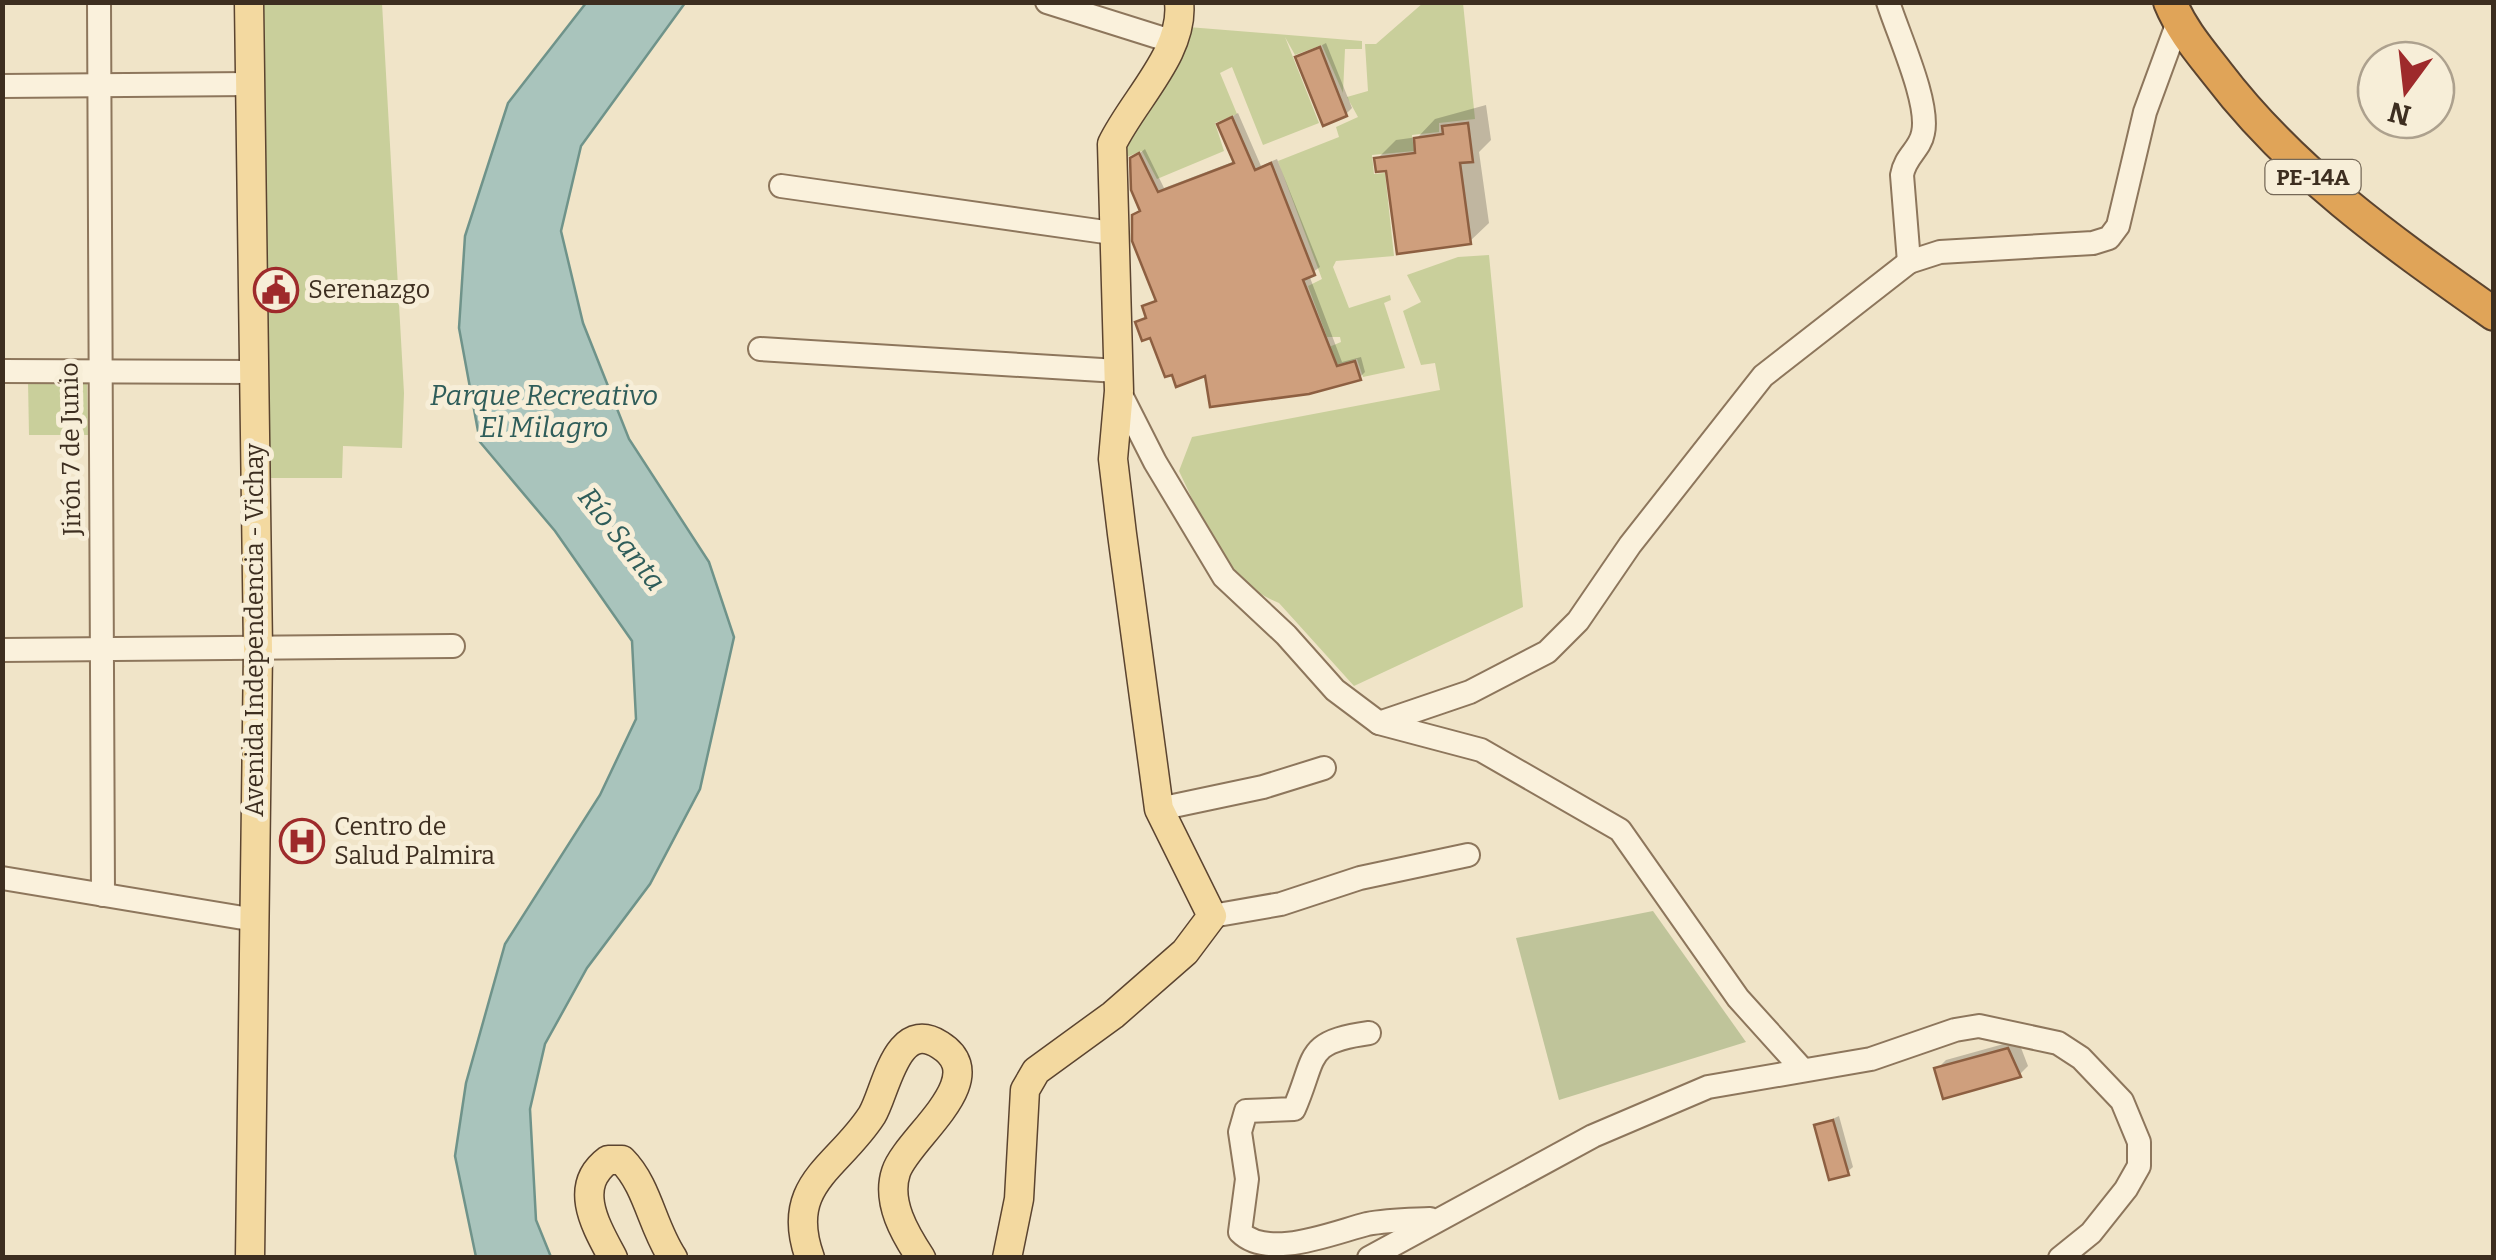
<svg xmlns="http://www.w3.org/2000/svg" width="2496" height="1260" font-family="Bitter,serif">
  <rect width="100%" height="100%" fill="#f0e4c8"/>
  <!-- green -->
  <g fill="#c9cf9b">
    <path d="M 262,3 L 382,3 L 404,393 L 402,448 L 343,446 L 342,478 L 269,478 Z"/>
    <path d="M 1423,3 L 1463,3 L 1475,119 L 1439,123 L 1439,132 L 1412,135 L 1414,151 L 1372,155 L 1374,174 L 1385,173 L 1394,256 L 1336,261 L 1333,267 L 1349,308 L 1390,295 L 1391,300 L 1384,303 L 1405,368 L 1363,377 L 1357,359 L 1304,374 L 1300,359 L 1341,342 L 1340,337 L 1327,337 L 1308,286 L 1322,279 L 1278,161 L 1339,137 L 1336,127 L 1358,117 L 1347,97 L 1368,91 L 1365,44 L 1376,44 Z"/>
    <path d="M 1188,27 L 1362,41 L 1362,49 L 1345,49 L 1343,93 L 1322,45 L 1295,55 L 1285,37 L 1319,123 L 1263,145 L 1232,67 L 1220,73 L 1237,114 L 1215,123 L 1224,151 L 1157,179 L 1142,151 L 1119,160 Z"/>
    <path d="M 1489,255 L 1523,607 L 1354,686 L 1279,603 C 1222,580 1204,522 1179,471 L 1192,437 L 1440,390 L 1435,363 L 1421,365 L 1403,311 L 1421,302 L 1407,275 L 1458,257 Z"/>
    <path d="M 87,380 L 88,435 L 29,435 L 28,381 Z"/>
  </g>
  <!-- cemetery -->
  <path fill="#bfc49a" d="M 1653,911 L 1746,1042 L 1559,1100 L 1516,938 Z"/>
  <!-- water -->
  <path fill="#a9c4bc" stroke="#6f938a" stroke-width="2.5" d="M 586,3 L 685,3 L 581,146 L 561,231 L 583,323 L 629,439 L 709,562 L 734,637 L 700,789 L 650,884 L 587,968 L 545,1044 L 530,1109 L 536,1220 L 551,1257 L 476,1257 L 455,1156 L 466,1083 L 505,944 L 600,795 L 636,719 L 632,641 L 555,531 L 480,442 L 459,328 L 465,236 L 508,103 Z"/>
  <!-- shadow -->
  <g fill="#0003">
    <path d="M 1326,43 L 1352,108 L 1346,114 L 1298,58 Z"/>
    <path d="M 1486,105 L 1491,140 L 1479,152 L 1489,223 L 1469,242 L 1377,159 L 1396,140 L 1418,137 L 1435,119 Z"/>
    <path d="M 1238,113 L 1261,166 L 1277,159 L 1320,267 L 1309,275 L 1342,362 L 1361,357 L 1365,372 L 1359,378 L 1207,373 L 1138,323 L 1148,315 L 1145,307 L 1158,298 L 1134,216 L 1142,208 L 1132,159 L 1145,149 L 1164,188 L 1235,161 L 1220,124 Z"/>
    <path d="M 2018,1040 L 2028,1066 L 2019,1075 L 1937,1069 L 1946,1060 Z"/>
    <path d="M 1839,1116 L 1853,1167 L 1847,1172 L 1817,1126 Z"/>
  </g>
  <!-- building -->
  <g fill="#cf9f7d" stroke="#8d5f41" stroke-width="2.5">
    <path d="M 1320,47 L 1347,116 L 1323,126 L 1295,57 Z"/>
    <path d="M 1232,117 L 1255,170 L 1271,163 L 1315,275 L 1303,280 L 1337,366 L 1355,361 L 1361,380 L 1309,394 L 1210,407 L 1205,376 L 1176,387 L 1172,375 L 1165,377 L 1150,338 L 1142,341 L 1135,322 L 1146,318 L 1142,306 L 1156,301 L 1132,241 L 1132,215 L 1140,211 L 1131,190 L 1130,158 L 1139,153 L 1158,192 L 1234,163 L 1217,124 Z"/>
    <path d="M 1468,123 L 1473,162 L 1460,163 L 1471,244 L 1397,254 L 1386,171 L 1376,172 L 1374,158 L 1415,153 L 1414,138 L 1443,134 L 1442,126 Z"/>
    <path d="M 2008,1048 L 2021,1077 L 1943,1099 L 1934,1068 Z"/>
    <path d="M 1833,1120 L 1849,1175 L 1829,1180 L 1814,1125 Z"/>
  </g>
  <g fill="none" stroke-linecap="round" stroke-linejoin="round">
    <defs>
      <g id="minor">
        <path d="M 99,2 L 103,895"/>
        <path d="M 1047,2 L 1174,42"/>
        <path d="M 1888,2 C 1898,34 1930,103 1923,133 C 1920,150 1905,156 1902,175 L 1909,262"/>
        <path d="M 2,86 L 251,84"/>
        <path d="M 781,186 L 1112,233"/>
        <path d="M 760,349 L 1118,371"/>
        <path d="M 2,371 L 254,372"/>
        <path d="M 1119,391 L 1155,462 L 1224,577 L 1286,635 L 1335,690 L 1379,723 L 1481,750 L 1620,830 L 1738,998 L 1803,1070"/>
        <path d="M 2,650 L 453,646"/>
        <path d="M 1379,723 L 1470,692 L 1547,652 L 1578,621 L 1630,545 L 1763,376 L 1909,262 L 1940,252 L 2093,243 L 2109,238 L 2118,226 L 2145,112 L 2178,22"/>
        <path d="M 1159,809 L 1263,787 L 1324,768"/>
        <path d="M 2,878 L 255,920"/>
        <path d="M 1212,916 L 1281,904 L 1360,878 L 1468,855"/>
        <path d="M 1369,1033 C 1303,1042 1317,1057 1294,1109 L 1246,1111 L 1240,1132 L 1247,1179 L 1240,1232 C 1268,1260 1332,1233 1367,1224 C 1388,1220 1409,1220 1430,1219"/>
        <path d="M 1369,1258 L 1593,1136 L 1708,1087 L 1871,1059 L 1955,1030 L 1979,1026 L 2058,1043 L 2081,1058 L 2122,1101 L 2139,1142 L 2139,1166 L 2126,1189 L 2091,1233 L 2060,1258"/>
      </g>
      <g id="major">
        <path d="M 249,2 L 258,650 L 250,1258"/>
        <path d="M 613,1258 C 596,1226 572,1187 608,1160 L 622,1160 C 648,1186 652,1227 673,1258"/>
        <path d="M 810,1258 C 783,1184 838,1168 872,1115 C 886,1092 896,1017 940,1045 C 994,1079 907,1138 896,1172 C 886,1202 905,1234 921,1258"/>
        <path d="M 1007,1258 L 1019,1199 L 1025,1090 L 1036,1071 L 1113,1015 L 1185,952 L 1212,916 L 1159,809 L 1122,534 L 1113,459 L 1119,391 L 1112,144 C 1133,100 1185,52 1179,2"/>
      </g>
      <path id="highway" d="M 2170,2 C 2181,29 2199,50 2217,73 C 2293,173 2392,242 2494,314"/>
    </defs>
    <!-- minor casing -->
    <use href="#minor" stroke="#8d765c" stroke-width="26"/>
    <!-- major casing -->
    <use href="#major" stroke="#5b4430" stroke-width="31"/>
    <!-- highway casing -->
    <use href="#highway" stroke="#5b4430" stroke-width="36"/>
    <!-- minor -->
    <use href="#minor" stroke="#faf1dc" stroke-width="22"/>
    <!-- major -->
    <use href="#major" stroke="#f3d9a0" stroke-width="28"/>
    <!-- highway -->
    <use href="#highway" stroke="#e0a458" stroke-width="32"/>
  </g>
  <!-- icons -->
  <defs>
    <symbol id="civic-ring" viewBox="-11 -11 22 22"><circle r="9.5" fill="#f7eed8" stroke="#9e2a2b" stroke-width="1.5"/><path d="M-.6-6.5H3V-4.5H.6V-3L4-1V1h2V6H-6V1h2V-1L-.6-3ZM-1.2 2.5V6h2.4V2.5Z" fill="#9e2a2b"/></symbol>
    <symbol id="hospital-ring" viewBox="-11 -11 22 22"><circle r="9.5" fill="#f7eed8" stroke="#9e2a2b" stroke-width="1.5"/><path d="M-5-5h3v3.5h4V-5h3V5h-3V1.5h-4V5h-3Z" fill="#9e2a2b"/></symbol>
  </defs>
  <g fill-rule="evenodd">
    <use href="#civic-ring" x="251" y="265" width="50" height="50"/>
    <use href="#hospital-ring" x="277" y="816" width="50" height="50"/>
  </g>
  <g text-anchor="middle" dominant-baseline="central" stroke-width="10" stroke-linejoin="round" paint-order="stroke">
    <!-- shield labels -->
    <rect fill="#f7eed8" stroke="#756857" stroke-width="2.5" x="2265.5" y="160" width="95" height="34" rx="8"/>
    <g font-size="22" font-weight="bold" fill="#3d2e20">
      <text x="2313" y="177">PE-14A</text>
    </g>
    <!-- poi labels -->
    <g font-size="25" fill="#3d2e20" stroke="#f7eed8" text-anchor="start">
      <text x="308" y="290">Serenazgo</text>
      <text x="334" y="827">Centro de<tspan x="334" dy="29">Salud Palmira</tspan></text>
    </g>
    <!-- street labels -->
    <g font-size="25" fill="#3d2e20" stroke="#f7eed8">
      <text transform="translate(71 449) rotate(-91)">Jirón 7 de Junio</text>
      <text transform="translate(255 630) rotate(-90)">Avenida Independencia - Vichay</text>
    </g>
    <!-- water labels -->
    <g font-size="28" font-style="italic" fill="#2f5d5a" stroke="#f7eed8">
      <text x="544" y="395">Parque Recreativo<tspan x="544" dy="32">El Milagro</tspan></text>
      <text transform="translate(622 539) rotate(52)">Río Santa</text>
    </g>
  </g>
  <!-- border -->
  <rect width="2496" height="1260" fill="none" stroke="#3d2e20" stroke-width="10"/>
  <!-- north arrow -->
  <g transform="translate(2406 90) rotate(195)"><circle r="48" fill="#f7eed8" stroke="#ada18e" stroke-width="2.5"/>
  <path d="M0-8L18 38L0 25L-18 38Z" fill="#9e2a2b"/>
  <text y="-15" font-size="28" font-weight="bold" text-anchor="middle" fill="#3d2e20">N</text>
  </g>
</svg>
